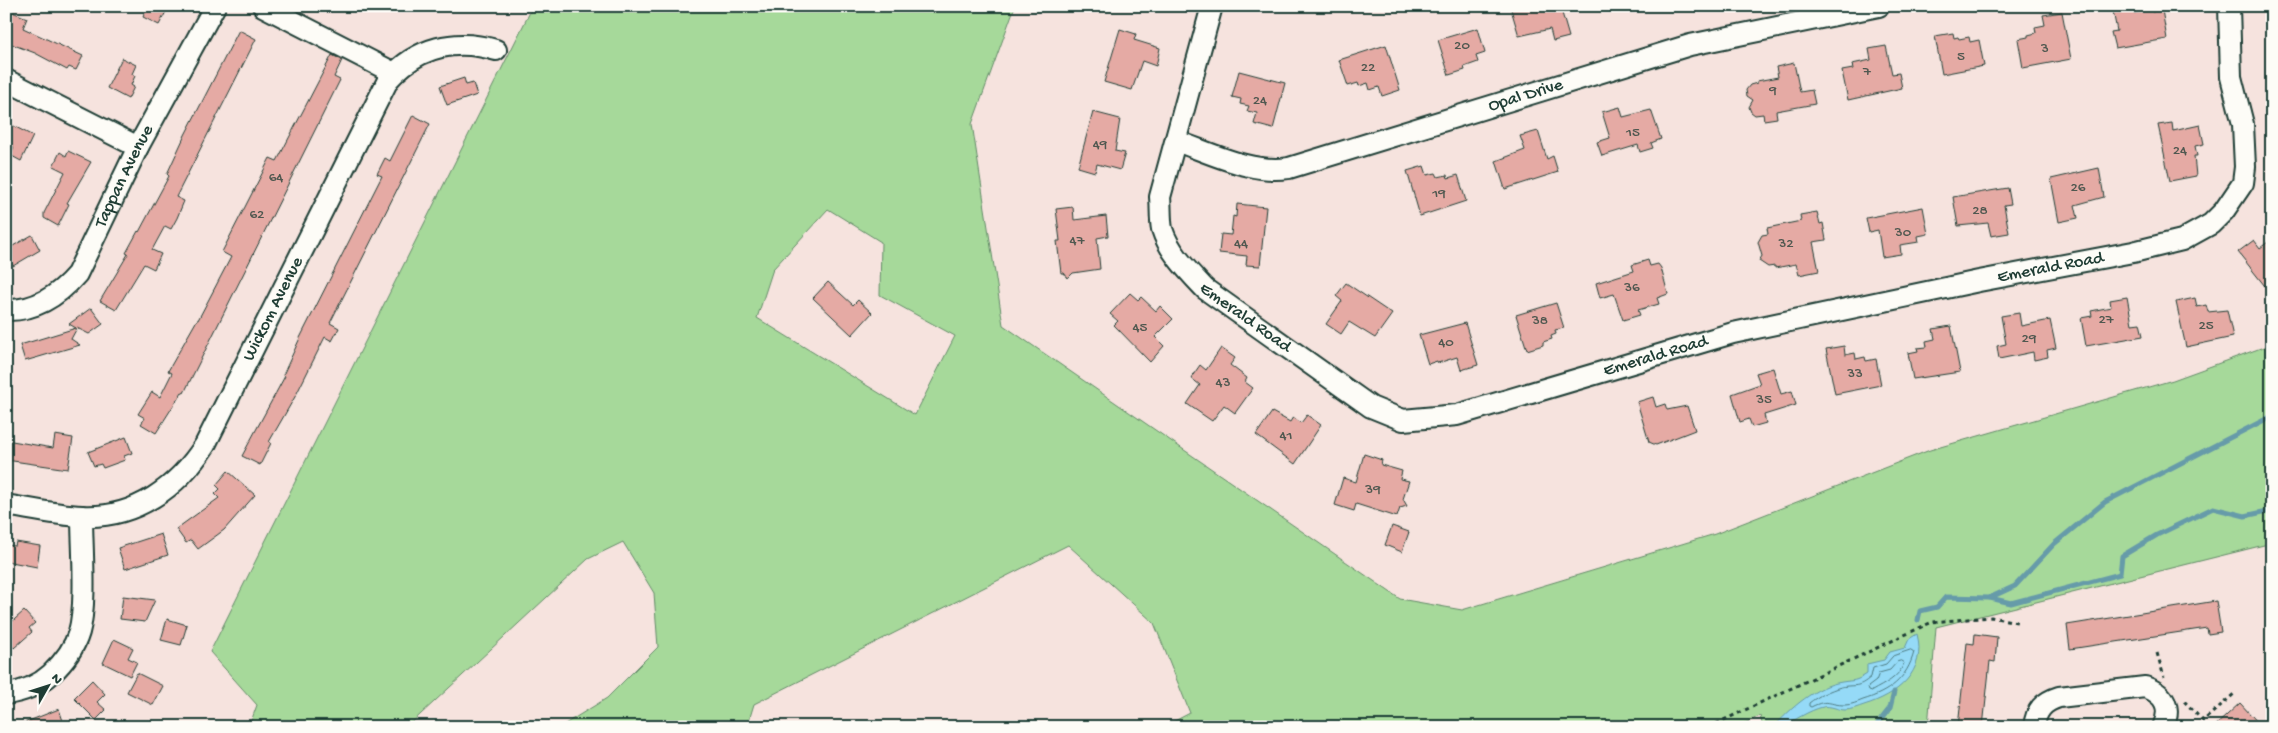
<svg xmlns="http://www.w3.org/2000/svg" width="2278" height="733" font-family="'Gochi Hand',sans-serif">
  <rect width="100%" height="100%" fill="#f6e3de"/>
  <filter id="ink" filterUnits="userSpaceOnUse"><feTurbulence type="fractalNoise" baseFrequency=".02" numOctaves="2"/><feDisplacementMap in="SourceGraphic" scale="10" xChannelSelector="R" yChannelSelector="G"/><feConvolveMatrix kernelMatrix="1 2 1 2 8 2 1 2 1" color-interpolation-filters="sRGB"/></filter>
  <g filter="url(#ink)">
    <!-- green -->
    <path fill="#a6d99a" stroke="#628b67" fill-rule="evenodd" d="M 533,6 L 1015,6 L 972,124 L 1003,325 L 1400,599 L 1462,610 L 1715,534 L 1930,450 L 2173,380 L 2272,344 L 2272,543 L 1936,627 L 1928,727 L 1763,727 L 1760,716 L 1736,727 L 1163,727 L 1190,713 L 1154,623 L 1068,545 L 754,704 L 747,727 L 560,727 L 607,698 L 658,647 L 654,593 L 623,542 L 588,559 L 407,727 L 249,727 L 257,705 L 210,652 ZM 828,209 L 881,242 L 880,295 L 955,336 L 915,415 L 757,318 L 773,269 Z"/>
    <!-- water -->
    <path fill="#95daf7" stroke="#669ba9" d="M 1917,634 C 1927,672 1897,695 1864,705 C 1858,707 1851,710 1845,710 C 1838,710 1830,705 1823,707 C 1809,710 1794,721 1781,727 L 1774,727 C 1791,708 1815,686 1842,682 C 1854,680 1855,682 1867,674 L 1867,664 L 1884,660 L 1890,652 L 1905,648 L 1909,639 Z"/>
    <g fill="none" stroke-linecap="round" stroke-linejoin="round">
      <!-- shore -->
      <g stroke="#4e7c82" stroke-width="1">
        <path d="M 1911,650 L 1914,652 C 1907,679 1889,692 1863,700 C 1858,702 1851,705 1845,705 C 1828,705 1829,698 1811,707 L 1809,706 L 1809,703 C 1818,696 1830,690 1841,687 C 1856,684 1857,689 1871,677 L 1873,668 L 1886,664 L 1893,656 Z"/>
        <path d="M 1901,661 L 1904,663 C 1899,678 1884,684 1872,691 L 1869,690 L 1868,687 L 1876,681 L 1879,673 L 1890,670 L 1897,662 Z"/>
      </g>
      <!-- stream -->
      <g stroke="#669ba9" stroke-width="5">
        <path d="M 1990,598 L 2011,603 L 2120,574 L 2122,556 L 2157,535 L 2213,508 L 2245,516 L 2272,510"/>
        <path d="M 1918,620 L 1920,611 L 1937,607 L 1946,597 L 1989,598 L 2015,586 L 2054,544 L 2105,502 L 2272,416"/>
        <path d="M 1875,727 L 1890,708 L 1894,692"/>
      </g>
    </g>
    <!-- building -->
    <g fill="#e5aaa4" stroke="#1f3d34">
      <path d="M 148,6 L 169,6 L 159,25 L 143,17 Z"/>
      <path d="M 1510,6 L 1560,6 L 1569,37 L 1553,41 L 1550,29 L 1519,36 Z"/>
      <path d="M 2112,6 L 2131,6 L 2133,13 L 2152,10 L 2152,12 L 2162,10 L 2167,39 L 2115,48 L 2111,32 L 2117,31 Z"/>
      <path d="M 10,11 L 27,18 L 23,28 L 83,56 L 76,70 L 69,67 L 67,70 L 35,53 L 6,42 L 6,22 Z"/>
      <path d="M 2062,12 L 2071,59 L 2023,68 L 2018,39 L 2028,37 L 2028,35 L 2036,33 L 2035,27 L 2045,25 L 2043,15 Z"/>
      <path d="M 1478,28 L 1485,53 L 1476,56 L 1478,62 L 1464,67 L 1465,70 L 1449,75 L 1438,40 Z"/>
      <path d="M 1120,29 L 1136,34 L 1134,40 L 1160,48 L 1156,66 L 1142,61 L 1132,90 L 1104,82 Z"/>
      <path d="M 239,30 L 256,39 L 176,197 L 184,201 L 177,218 L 171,229 L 165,226 L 152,250 L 161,254 L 154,269 L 144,264 L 116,310 L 100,301 L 128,254 L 126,253 L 138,231 L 139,232 L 169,176 L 167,174 L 185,135 Z"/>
      <path d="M 1953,33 L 1954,38 L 1958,37 L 1959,39 L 1969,37 L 1970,42 L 1979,40 L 1984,66 L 1942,74 L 1935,36 Z"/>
      <path d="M 1386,45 L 1400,90 L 1382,96 L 1379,87 L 1370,90 L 1368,83 L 1359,86 L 1358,83 L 1348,86 L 1339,60 Z"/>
      <path d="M 1886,46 L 1892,74 L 1899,73 L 1902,88 L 1848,100 L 1842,71 L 1853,69 L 1852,64 L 1871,60 L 1869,49 Z"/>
      <path d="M 332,55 L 342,60 L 334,77 L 340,80 L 184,393 L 182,392 L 156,433 L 141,424 L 145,418 L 138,414 L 152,392 L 160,397 L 172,373 L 168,371 L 197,320 L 198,320 L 231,257 L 222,252 L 270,158 L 277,161 Z"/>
      <path d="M 122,58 L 136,65 L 132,74 L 135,76 L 131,85 L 134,87 L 128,99 L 107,88 Z"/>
      <path d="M 1794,63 L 1800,92 L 1812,90 L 1815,104 L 1776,111 L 1777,118 L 1764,120 L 1763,114 L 1755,115 L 1751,112 L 1749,107 L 1753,100 L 1747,96 L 1746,90 L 1750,85 L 1757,83 L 1757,81 L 1778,77 L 1776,67 Z"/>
      <path d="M 1239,71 L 1285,83 L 1273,129 L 1254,124 L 1257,113 L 1247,111 L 1249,106 L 1240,104 L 1241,99 L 1232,97 Z"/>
      <path d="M 464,78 L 466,85 L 473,83 L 477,95 L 447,105 L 440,86 Z"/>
      <path d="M 1620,107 L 1623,117 L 1651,110 L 1661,139 L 1651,143 L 1653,148 L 1640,152 L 1638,145 L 1602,156 L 1597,142 L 1610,138 L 1602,112 Z"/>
      <path d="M 1093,112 L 1120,119 L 1115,151 L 1125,153 L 1120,170 L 1097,164 L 1095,172 L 1078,167 Z"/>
      <path d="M 413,115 L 430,124 L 330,323 L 339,328 L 332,341 L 325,337 L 296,395 L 269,442 L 271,443 L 260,465 L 242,456 L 285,376 L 283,375 L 300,338 L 382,176 L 377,174 L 385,158 L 390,161 Z"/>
      <path d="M 6,122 L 33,136 L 21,161 L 10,155 L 14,147 L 6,143 Z"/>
      <path d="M 2172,123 L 2173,131 L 2200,125 L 2204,144 L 2195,146 L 2197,156 L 2194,156 L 2196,176 L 2170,181 L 2158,125 Z"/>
      <path d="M 1538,131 L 1547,159 L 1553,156 L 1558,172 L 1505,189 L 1496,161 L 1525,150 L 1520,136 Z"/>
      <path d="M 68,151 L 91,162 L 67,203 L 69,204 L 58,226 L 44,218 L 44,213 L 65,172 L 53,166 L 60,152 L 66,156 Z"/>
      <path d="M 1424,166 L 1427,175 L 1436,173 L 1438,177 L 1447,175 L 1448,178 L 1458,175 L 1466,201 L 1420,216 L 1407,171 Z"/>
      <path d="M 2099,168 L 2104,197 L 2075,205 L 2078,218 L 2059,222 L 2051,179 Z"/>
      <path d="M 2008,188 L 2011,204 L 2004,205 L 2009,233 L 1991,236 L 1988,223 L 1958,226 L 1953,197 Z"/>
      <path d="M 1237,204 L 1266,207 L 1260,266 L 1246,265 L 1247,256 L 1219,253 L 1221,234 L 1231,235 L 1233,216 L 1236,217 Z"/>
      <path d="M 1073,207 L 1074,220 L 1106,216 L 1108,236 L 1097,238 L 1100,269 L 1073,273 L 1068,278 L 1064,273 L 1061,273 L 1057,241 L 1060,241 L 1056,209 Z"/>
      <path d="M 1923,207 L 1928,234 L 1918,236 L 1919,242 L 1900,245 L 1901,254 L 1882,257 L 1878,230 L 1869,232 L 1866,218 Z"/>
      <path d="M 1817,212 L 1820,224 L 1823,223 L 1826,240 L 1813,242 L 1819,271 L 1799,275 L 1796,264 L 1775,268 L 1775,266 L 1768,267 L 1759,261 L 1762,256 L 1758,242 L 1762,235 L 1768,234 L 1767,228 L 1801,221 L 1800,215 Z"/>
      <path d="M 32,235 L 40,250 L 13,266 L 6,255 L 6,250 Z"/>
      <path d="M 2272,239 L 2272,295 L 2238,252 L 2254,240 L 2260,248 Z"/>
      <path d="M 1648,260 L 1650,266 L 1658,264 L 1661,268 L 1668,294 L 1657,298 L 1659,304 L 1638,310 L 1640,315 L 1623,320 L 1614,294 L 1600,298 L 1596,283 L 1634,271 L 1632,265 Z"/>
      <path d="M 828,282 L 853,305 L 858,300 L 872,313 L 852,335 L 813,298 Z"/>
      <path d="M 1346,283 L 1392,314 L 1375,338 L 1349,322 L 1341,334 L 1326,324 L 1342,301 L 1336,296 Z"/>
      <path d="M 1130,293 L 1138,300 L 1141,297 L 1156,311 L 1160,306 L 1173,319 L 1155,337 L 1164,346 L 1150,362 L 1114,325 L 1118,321 L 1110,314 Z"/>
      <path d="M 2127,297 L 2132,324 L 2140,323 L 2143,336 L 2086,346 L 2081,318 L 2092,316 L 2091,311 L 2111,307 L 2110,300 Z"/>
      <path d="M 2195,298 L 2197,307 L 2206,305 L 2208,312 L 2227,310 L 2233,337 L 2186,347 L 2176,302 Z"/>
      <path d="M 1556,303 L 1564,328 L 1555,330 L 1556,334 L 1551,336 L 1552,339 L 1543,342 L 1543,345 L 1527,350 L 1516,315 Z"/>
      <path d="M 91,308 L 103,324 L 89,334 L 77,328 L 71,339 L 80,345 L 25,361 L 20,345 L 76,328 L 69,324 Z"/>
      <path d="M 2019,313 L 2021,326 L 2050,320 L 2056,348 L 2047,350 L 2048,357 L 2034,360 L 2033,352 L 1999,359 L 1997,346 L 2006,344 L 2001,316 Z"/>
      <path d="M 1465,323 L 1478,365 L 1461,370 L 1457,357 L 1438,363 L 1437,361 L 1428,364 L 1419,335 Z"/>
      <path d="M 1951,326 L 1960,372 L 1913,379 L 1908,353 L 1918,351 L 1917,348 L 1927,347 L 1926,341 L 1935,339 L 1933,329 Z"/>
      <path d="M 1844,346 L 1845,355 L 1855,353 L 1856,359 L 1865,357 L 1866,361 L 1876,359 L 1881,385 L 1835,394 L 1826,349 Z"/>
      <path d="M 1221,348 L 1235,358 L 1230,365 L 1247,378 L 1245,382 L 1253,388 L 1235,413 L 1224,405 L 1212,421 L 1187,404 L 1200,385 L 1191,378 L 1200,365 L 1206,370 Z"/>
      <path d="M 1773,368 L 1781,394 L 1792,391 L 1796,405 L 1764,415 L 1766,423 L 1752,427 L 1749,419 L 1740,422 L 1732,394 L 1760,384 L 1756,373 Z"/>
      <path d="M 1653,397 L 1656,407 L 1665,404 L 1667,410 L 1687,406 L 1695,430 L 1656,445 L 1649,442 L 1637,402 Z"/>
      <path d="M 1272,412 L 1290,422 L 1293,417 L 1301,423 L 1307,415 L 1321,425 L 1295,464 L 1256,435 Z"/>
      <path d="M 55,435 L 73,438 L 68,469 L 6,460 L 6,440 L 53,448 Z"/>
      <path d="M 126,437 L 132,453 L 124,456 L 125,460 L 103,468 L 101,464 L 94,466 L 88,452 Z"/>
      <path d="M 1364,454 L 1382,460 L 1381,465 L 1402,471 L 1400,479 L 1409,481 L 1403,499 L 1407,506 L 1400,508 L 1397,517 L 1356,504 L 1354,511 L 1335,505 L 1343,478 L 1356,482 Z"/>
      <path d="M 228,471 L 255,495 L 224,530 L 198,549 L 191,540 L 186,543 L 176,529 L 219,498 L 215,494 L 220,489 L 216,485 Z"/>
      <path d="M 1392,526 L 1409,532 L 1402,552 L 1385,545 Z"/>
      <path d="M 161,534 L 168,555 L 125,569 L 118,548 Z"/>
      <path d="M 16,542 L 40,546 L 37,567 L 6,561 L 6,545 L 15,546 Z"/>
      <path d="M 123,596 L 155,600 L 145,622 L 120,619 Z"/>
      <path d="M 2216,601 L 2221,632 L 2208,634 L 2207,628 L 2070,649 L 2067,625 Z"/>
      <path d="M 24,611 L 35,623 L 29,628 L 32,632 L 14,648 L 6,640 L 6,627 Z"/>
      <path d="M 167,619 L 187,625 L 181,645 L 161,640 Z"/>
      <path d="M 1975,634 L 1997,637 L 1995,662 L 1990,661 L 1983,727 L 1958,727 L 1967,643 L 1974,644 Z"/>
      <path d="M 114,639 L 133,648 L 128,658 L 137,662 L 130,676 L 103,663 Z"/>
      <path d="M 137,673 L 163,686 L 153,705 L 127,692 Z"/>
      <path d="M 92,680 L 105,694 L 97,702 L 106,710 L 96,720 L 74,698 Z"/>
      <path d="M 2240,703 L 2262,727 L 2214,727 Z"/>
      <path d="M 59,709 L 65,727 L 16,727 L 16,726 Z"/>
    </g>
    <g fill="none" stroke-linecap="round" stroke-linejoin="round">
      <defs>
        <g id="minor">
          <path d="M 263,6 L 394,73"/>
          <path id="s1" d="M 1212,6 L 1160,197 C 1161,207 1160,219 1162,229 C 1169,252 1189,272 1205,289 L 1371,407 L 1403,420 L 1457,415 L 1733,333 L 1979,281 L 2133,252 L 2182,240 L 2211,224 L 2224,211 L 2243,183 L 2245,167 L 2243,124 L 2231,77 L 2229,6"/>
          <path d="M 6,80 L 138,147"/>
          <path id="s2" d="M 1176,141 C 1211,153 1251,174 1289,168 L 1690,45 L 1879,6"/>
          <path id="s3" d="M 6,310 C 36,311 59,295 77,274 L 138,147 L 215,6"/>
          <path id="s4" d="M 6,505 C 31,509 57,515 82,516 C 135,519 178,487 205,445 L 388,80 C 417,47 455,38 496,50"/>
          <path d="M 6,694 C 22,692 39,685 51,674 C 64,662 74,649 79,632 C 87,604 82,547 82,516"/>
          <path d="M 2034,727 C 2036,710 2043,702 2059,697 L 2145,687 C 2165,694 2172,708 2163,727"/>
        </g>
      </defs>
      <!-- minor casing -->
      <use href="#minor" stroke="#1f3d34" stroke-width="24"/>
      <!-- path -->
      <g stroke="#1f3d34" stroke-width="3" stroke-dasharray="4 4" stroke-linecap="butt">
        <path d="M 2157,653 L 2164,677"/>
        <path d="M 2184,701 L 2203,721 L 2235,693"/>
        <path d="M 1709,727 L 1932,622 L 1991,617 L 2017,622"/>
      </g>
      <!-- minor -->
      <use href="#minor" stroke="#fdfcf7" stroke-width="20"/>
    </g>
  </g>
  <g text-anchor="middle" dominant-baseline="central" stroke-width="4.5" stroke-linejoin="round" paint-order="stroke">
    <!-- number labels -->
    <g font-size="15" fill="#505850">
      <text x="1462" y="46">20</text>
      <text x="2045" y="49">3</text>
      <text x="1961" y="57">5</text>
      <text x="1368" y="68">22</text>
      <text x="1867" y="72">7</text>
      <text x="1773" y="91">9</text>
      <text x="1260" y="101">24</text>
      <text x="1633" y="133">15</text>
      <text x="1100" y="145">49</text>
      <text x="2180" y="151">24</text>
      <text x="276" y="178">64</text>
      <text x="2078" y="188">26</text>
      <text x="1439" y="194">19</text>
      <text x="1980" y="211">28</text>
      <text x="257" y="215">62</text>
      <text x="1903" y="233">30</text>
      <text x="1077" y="241">47</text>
      <text x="1241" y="244">44</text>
      <text x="1786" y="244">32</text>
      <text x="1632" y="288">36</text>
      <text x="2106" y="320">27</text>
      <text x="1540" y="321">38</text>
      <text x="2206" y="326">25</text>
      <text x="1140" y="328">45</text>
      <text x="2029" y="339">29</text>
      <text x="1446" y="343">40</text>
      <text x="1855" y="374">33</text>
      <text x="1223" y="383">43</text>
      <text x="1764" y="400">35</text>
      <text x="1286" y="436">41</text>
      <text x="1373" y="490">39</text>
    </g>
    <!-- street labels -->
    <g font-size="18" fill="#1f3d34" stroke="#fdfcf7">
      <text stroke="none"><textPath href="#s2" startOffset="365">Opal Drive</textPath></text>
      <text stroke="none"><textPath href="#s3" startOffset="191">Tappan Avenue</textPath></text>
      <text stroke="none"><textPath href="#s1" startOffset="1209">Emerald Road</textPath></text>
      <text stroke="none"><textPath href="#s4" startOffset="378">Wickom Avenue</textPath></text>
      <text stroke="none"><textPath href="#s1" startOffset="354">Emerald Road</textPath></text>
      <text stroke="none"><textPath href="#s1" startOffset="804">Emerald Road</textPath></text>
    </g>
  </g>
  <!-- margin -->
  <rect width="2278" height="733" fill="none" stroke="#fdfcf7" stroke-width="25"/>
  <rect x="12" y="12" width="2253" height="708" fill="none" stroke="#1f3d34" stroke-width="2" filter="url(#ink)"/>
  <!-- north arrow -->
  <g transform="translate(48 686) rotate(51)" stroke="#fdfcf7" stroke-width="4" paint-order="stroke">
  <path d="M0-4L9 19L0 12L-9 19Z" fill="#1f3d34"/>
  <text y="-8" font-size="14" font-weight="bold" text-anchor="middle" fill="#1f3d34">N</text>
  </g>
</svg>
